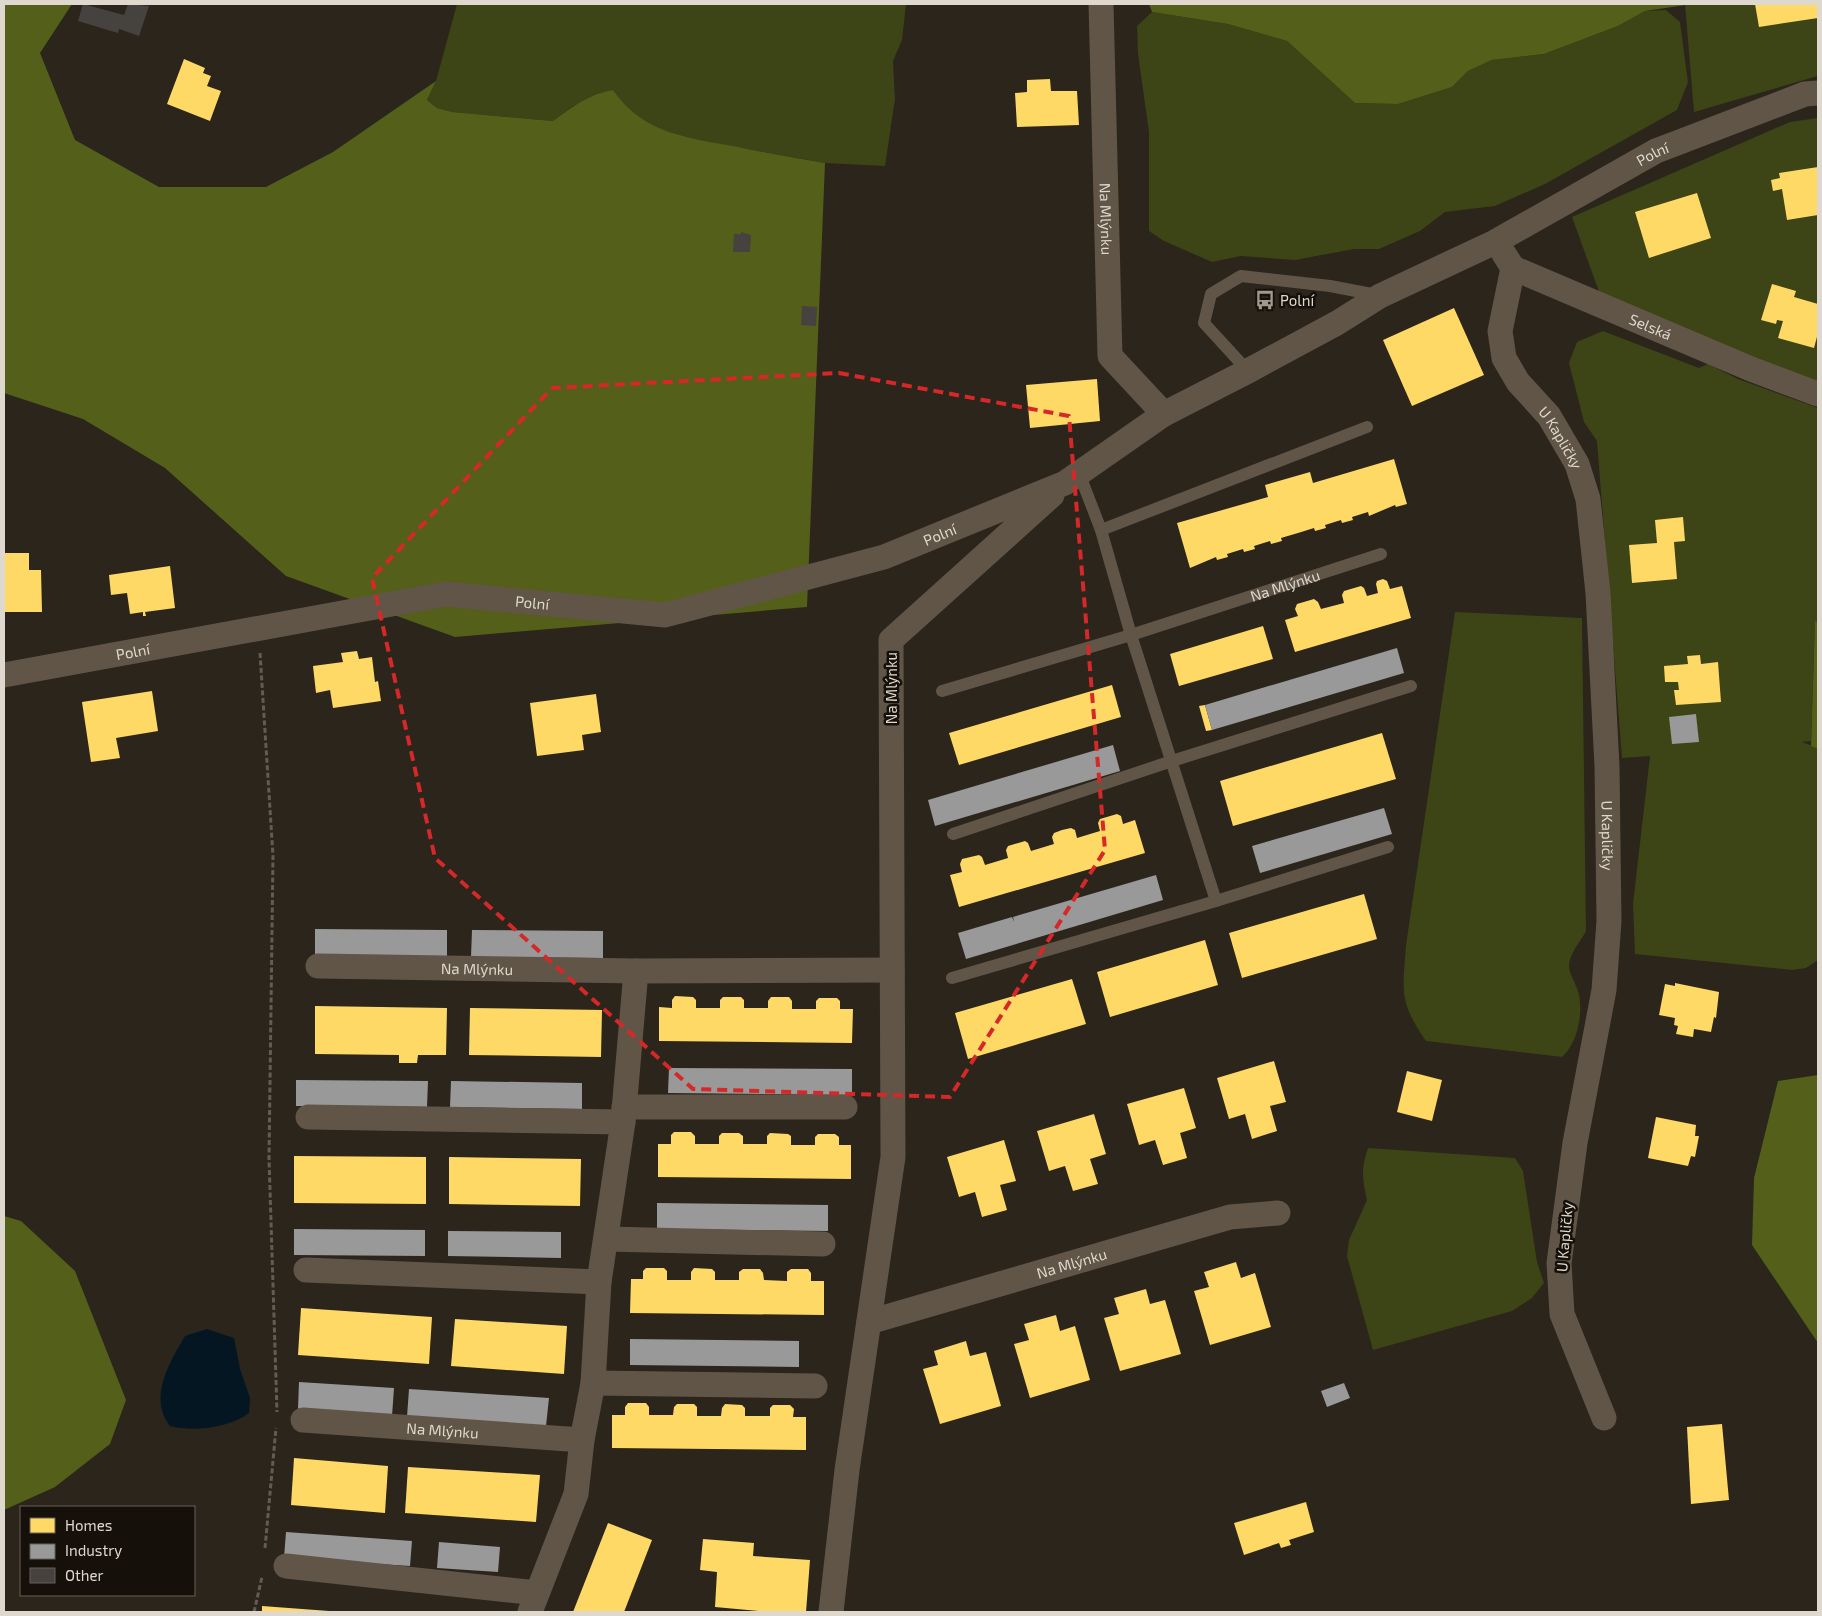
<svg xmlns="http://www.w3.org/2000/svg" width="1822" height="1616" font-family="'Exo 2',sans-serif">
  <rect width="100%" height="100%" fill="#2b251c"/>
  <!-- green -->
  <g fill="#3d4415">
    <path d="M 457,4 L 906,4 L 902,40 L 893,61 L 895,99 L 885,166 L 825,163 L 679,137 L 644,121 L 624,106 L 613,90 L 573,106 L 553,121 L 451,112 L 437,108 L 427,100 L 436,81 Z"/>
    <path d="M 1685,4 L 1818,4 L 1818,76 L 1694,112 Z"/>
    <path d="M 1666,10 L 1680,22 L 1688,82 L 1677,110 L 1545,184 L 1495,206 L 1445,212 L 1420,231 L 1379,249 L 1354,249 L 1295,260 L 1241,256 L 1212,262 L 1164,241 L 1149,231 L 1149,132 L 1138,54 L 1137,26 L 1152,12 L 1228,24 L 1287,41 L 1355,103 L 1398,104 L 1452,87 L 1468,71 L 1492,60 L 1544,54 L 1618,26 L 1645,11 Z"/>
    <path d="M 1818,118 L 1818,381 L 1748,355 L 1601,297 L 1572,217 L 1790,122 Z"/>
    <path d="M 1603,331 L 1699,368 L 1708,364 L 1738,379 L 1818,408 L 1818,624 L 1815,621 L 1811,741 L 1802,742 L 1818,748 L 1818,960 L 1806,968 L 1792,970 L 1635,954 L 1633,904 L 1650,756 L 1622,758 L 1597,441 L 1584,422 L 1569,363 L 1577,342 Z"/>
    <path d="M 1455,612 L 1582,618 L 1586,931 C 1581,941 1569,954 1569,966 C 1569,973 1576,984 1578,991 C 1584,1011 1578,1043 1562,1057 L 1426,1041 C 1398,1001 1403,991 1406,945 Z"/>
    <path d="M 1368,1148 L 1515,1158 L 1523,1171 L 1537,1262 L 1544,1283 L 1532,1298 L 1512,1311 L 1373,1350 L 1347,1256 L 1349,1240 L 1367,1200 C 1362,1177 1361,1170 1368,1148 Z"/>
  </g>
  <!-- forest -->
  <g fill="#545f19">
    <path d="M 4,4 L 72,4 L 40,53 L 75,140 L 159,187 L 266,187 L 333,152 L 436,81 L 427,100 L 437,108 L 452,112 L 553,121 C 572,107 589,94 613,90 C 643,134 689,138 738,147 C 767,153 796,158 825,163 L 807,607 L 455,637 L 286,576 L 165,468 L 83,419 L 4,393 Z"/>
    <path d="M 1149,4 L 1685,4 L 1686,5 L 1645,11 L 1618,26 L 1544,54 L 1492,60 L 1468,71 L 1452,87 L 1398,104 L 1355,103 L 1287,41 L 1228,24 L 1152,12 Z"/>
    <path d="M 1815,620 L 1818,624 L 1818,749 L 1811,746 Z"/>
    <path d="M 1818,1075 L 1818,1343 L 1752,1245 L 1754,1178 L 1778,1081 Z"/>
    <path d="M 4,1216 L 21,1221 L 75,1271 L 126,1400 L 110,1444 L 55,1487 L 4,1510 Z"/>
  </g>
  <!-- water -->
  <path fill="#041621" d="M 207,1329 L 234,1338 L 240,1369 L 250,1398 L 249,1413 C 229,1428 194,1432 170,1426 C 148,1398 169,1363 185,1336 Z"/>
  <!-- homes -->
  <g fill="#ffd966">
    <path d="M 1755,4 L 1818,4 L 1818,18 L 1759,27 Z"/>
    <path d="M 184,59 L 205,68 L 203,73 L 211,76 L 207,86 L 221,91 L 210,121 L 167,104 Z"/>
    <path d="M 1050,79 L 1051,91 L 1077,91 L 1079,125 L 1017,127 L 1015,93 L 1027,92 L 1027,80 Z"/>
    <path d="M 1818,167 L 1818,215 L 1787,220 L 1782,189 L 1773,191 L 1771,180 L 1780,178 L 1779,173 Z"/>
    <path d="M 1697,193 L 1711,238 L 1649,258 L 1635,212 Z"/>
    <path d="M 1772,284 L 1796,291 L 1794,297 L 1818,304 L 1818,333 L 1814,348 L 1778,338 L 1783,321 L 1777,320 L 1776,324 L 1761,320 Z"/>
    <path d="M 1454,308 L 1484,375 L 1412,406 L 1383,340 Z"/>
    <path d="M 1097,379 L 1100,421 L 1030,428 L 1026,385 Z"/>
    <path d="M 1394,459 L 1407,504 L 1396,507 L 1395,505 L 1369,516 L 1368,512 L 1352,517 L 1353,520 L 1342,523 L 1341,520 L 1325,525 L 1326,528 L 1315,531 L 1314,528 L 1298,533 L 1281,538 L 1282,541 L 1271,544 L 1270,541 L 1254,546 L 1255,549 L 1244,552 L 1243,549 L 1227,554 L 1228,557 L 1217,560 L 1216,557 L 1190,568 L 1177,523 L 1268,497 L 1265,485 L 1310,472 L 1313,483 Z"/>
    <path d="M 1683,517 L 1685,541 L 1674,542 L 1677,579 L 1632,583 L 1629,545 L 1657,543 L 1655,520 Z"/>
    <path d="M 4,553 L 29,553 L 29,570 L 41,570 L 42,612 L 4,612 Z"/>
    <path d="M 170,566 L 175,608 L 145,612 L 146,616 L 143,616 L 143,612 L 130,614 L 127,593 L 111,595 L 109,575 Z"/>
    <path d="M 1383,579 L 1387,581 L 1390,589 L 1402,586 L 1411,618 L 1295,652 L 1285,620 L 1298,616 L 1295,609 L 1297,604 L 1314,599 L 1318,602 L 1321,609 L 1344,603 L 1342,595 L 1344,591 L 1361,586 L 1364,588 L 1367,596 L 1378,593 L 1376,584 L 1377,581 Z"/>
    <path d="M 1263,626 L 1273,659 L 1179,686 L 1170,654 Z"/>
    <path d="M 357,651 L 359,659 L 372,657 L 375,682 L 378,681 L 381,701 L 333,708 L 330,690 L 316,693 L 313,666 L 343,662 L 341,653 Z"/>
    <path d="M 1700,655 L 1701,664 L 1718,662 L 1721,702 L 1676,705 L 1674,690 L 1679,690 L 1678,682 L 1665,682 L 1664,666 L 1688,664 L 1687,656 Z"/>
    <path d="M 1112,685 L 1121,717 L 959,765 L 949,733 Z"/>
    <path d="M 152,691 L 158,731 L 116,738 L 120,758 L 91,762 L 82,702 Z"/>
    <path d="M 596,694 L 601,732 L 582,735 L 584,750 L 537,756 L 530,703 Z"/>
    <path d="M 1205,705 L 1212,730 L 1206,731 L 1199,706 Z"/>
    <path d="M 1382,733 L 1396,779 L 1233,826 L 1220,781 Z"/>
    <path d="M 1117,814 L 1121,816 L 1123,824 L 1135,820 L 1145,853 L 959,907 L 950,875 L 962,872 L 960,864 L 962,859 L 979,855 L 982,857 L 985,865 L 1008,858 L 1006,850 L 1008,846 L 1025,841 L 1028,843 L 1031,851 L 1054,844 L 1052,837 L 1054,833 L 1062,830 L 1071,828 L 1075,830 L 1077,838 L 1100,831 L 1098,823 L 1100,819 Z"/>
    <path d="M 1364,894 L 1377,939 L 1242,978 L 1229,933 Z"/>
    <path d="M 1205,940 L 1218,985 L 1110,1017 L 1097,972 Z"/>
    <path d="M 1072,979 L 1086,1024 L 968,1059 L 955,1013 Z"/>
    <path d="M 1675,983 L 1719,992 L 1716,1018 L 1714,1017 L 1711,1032 L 1694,1029 L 1693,1037 L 1676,1034 L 1678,1026 L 1674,1025 L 1675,1018 L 1659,1015 L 1665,984 L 1675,986 Z"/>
    <path d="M 675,996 L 693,997 L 696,1000 L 696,1008 L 720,1008 L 720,1000 L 723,997 L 741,997 L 744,1000 L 744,1008 L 768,1008 L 768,1001 L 771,997 L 789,997 L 792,1001 L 792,1009 L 816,1009 L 816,1001 L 819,998 L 837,998 L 840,1001 L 840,1009 L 853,1009 L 852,1043 L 659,1041 L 659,1007 L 672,1008 L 672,1000 Z"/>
    <path d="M 315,1006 L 447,1008 L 446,1055 L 418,1055 L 417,1063 L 399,1063 L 399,1055 L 315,1054 Z"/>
    <path d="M 470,1008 L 602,1010 L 601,1057 L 469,1055 Z"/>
    <path d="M 1274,1061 L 1286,1102 L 1270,1106 L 1277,1131 L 1252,1139 L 1245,1114 L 1229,1119 L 1217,1078 Z"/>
    <path d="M 1407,1071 L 1442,1080 L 1432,1121 L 1397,1112 Z"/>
    <path d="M 1184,1088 L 1196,1128 L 1180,1133 L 1187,1158 L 1163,1165 L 1155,1140 L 1139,1145 L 1127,1104 Z"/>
    <path d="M 1094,1114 L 1106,1154 L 1090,1159 L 1098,1184 L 1073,1191 L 1065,1166 L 1049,1171 L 1037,1131 Z"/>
    <path d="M 1656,1117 L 1696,1125 L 1695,1136 L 1699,1136 L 1695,1157 L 1691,1156 L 1688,1166 L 1648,1158 Z"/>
    <path d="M 674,1132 L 691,1132 L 695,1136 L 695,1144 L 719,1144 L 719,1136 L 722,1133 L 739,1133 L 743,1136 L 743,1144 L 767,1144 L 767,1136 L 770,1133 L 788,1134 L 791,1136 L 791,1145 L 815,1145 L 815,1137 L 818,1134 L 835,1134 L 839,1137 L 839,1145 L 851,1145 L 851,1179 L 658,1177 L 658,1144 L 671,1144 L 671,1135 Z"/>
    <path d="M 1004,1140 L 1016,1181 L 1000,1185 L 1007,1210 L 982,1217 L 975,1192 L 959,1197 L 947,1157 Z"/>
    <path d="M 294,1156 L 426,1157 L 426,1204 L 294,1203 Z"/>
    <path d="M 449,1157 L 581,1159 L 580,1206 L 449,1204 Z"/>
    <path d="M 1236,1262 L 1241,1278 L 1255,1273 L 1271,1327 L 1210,1345 L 1194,1291 L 1209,1287 L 1204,1272 Z"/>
    <path d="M 646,1268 L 664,1268 L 667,1271 L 667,1280 L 691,1280 L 691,1272 L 694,1268 L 712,1269 L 715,1272 L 715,1280 L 739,1280 L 739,1272 L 743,1269 L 760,1269 L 763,1273 L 764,1280 L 787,1281 L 787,1272 L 791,1269 L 808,1269 L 811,1273 L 811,1281 L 824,1281 L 824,1315 L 630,1313 L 631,1279 L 643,1279 L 643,1271 Z"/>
    <path d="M 1146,1289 L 1150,1304 L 1165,1300 L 1181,1354 L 1120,1371 L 1104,1318 L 1119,1314 L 1114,1298 Z"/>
    <path d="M 301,1308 L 432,1317 L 429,1364 L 298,1355 Z"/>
    <path d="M 1056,1315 L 1060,1331 L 1075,1326 L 1090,1380 L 1030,1398 L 1014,1344 L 1029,1340 L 1024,1324 Z"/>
    <path d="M 455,1319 L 567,1326 L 564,1374 L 451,1366 Z"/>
    <path d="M 966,1341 L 970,1356 L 986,1352 L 1001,1406 L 940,1424 L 923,1369 L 938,1365 L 934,1351 Z"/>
    <path d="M 628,1403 L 646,1403 L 649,1407 L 649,1415 L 673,1415 L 674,1407 L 677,1404 L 694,1404 L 697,1407 L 697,1416 L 721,1416 L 722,1408 L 725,1404 L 742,1405 L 745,1408 L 745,1416 L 770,1416 L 770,1408 L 773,1405 L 790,1405 L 794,1409 L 793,1417 L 806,1417 L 806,1450 L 612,1448 L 612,1415 L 625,1415 L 625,1407 Z"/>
    <path d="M 1722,1424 L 1729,1500 L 1691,1504 L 1687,1427 Z"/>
    <path d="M 294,1458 L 388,1466 L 385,1513 L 291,1505 Z"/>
    <path d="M 408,1467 L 540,1475 L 536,1522 L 405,1513 Z"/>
    <path d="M 1306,1502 L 1314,1532 L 1289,1540 L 1291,1545 L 1281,1548 L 1279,1543 L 1244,1555 L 1234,1523 Z"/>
    <path d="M 608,1523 L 652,1540 L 624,1612 L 573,1612 Z"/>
    <path d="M 703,1539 L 754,1543 L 753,1556 L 810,1560 L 806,1612 L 768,1612 L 715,1607 L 717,1572 L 700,1570 Z"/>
    <path d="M 262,1606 L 329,1611 L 329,1612 L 262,1612 Z"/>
  </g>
  <!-- industry -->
  <g fill="#999">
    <path d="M 1397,648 L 1404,673 L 1212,730 L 1205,705 Z"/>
    <path d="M 1696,714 L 1699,742 L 1672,744 L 1669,717 Z"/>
    <path d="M 1113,745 L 1120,771 L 935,826 L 928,800 Z"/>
    <path d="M 1384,808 L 1392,834 L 1260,873 L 1252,846 Z"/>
    <path d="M 1156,875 L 1163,900 L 966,959 L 958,933 L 1012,917 L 1014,922 L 1013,917 Z"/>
    <path d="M 315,929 L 447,930 L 447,958 L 315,956 Z"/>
    <path d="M 472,930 L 603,931 L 603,958 L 471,957 Z"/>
    <path d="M 669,1068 L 852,1069 L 852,1095 L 668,1093 Z"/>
    <path d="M 296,1080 L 428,1081 L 427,1107 L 296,1106 Z"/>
    <path d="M 451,1081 L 582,1083 L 582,1109 L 450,1107 Z"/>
    <path d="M 657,1203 L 828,1205 L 828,1231 L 657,1229 Z"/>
    <path d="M 294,1229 L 425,1230 L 425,1256 L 294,1255 Z"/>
    <path d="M 448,1231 L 561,1232 L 561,1258 L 448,1256 Z"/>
    <path d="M 630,1339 L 799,1341 L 799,1367 L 630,1365 Z"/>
    <path d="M 299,1382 L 394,1388 L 392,1416 L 298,1409 Z"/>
    <path d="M 1344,1383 L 1350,1398 L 1327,1407 L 1321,1391 Z"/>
    <path d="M 409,1389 L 549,1398 L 546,1426 L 407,1417 Z"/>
    <path d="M 286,1532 L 412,1541 L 410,1566 L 284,1558 Z"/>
    <path d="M 439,1542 L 500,1547 L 498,1572 L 437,1568 Z"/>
  </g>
  <!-- building -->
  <g fill="#46423f">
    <path d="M 83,4 L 124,15 L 128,4 L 149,6 L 139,36 L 119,29 L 118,33 L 78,21 Z"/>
    <path d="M 741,232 L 751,235 L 750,252 L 733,252 L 734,234 L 741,234 Z"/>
    <path d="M 802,306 L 817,307 L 816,326 L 801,325 Z"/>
  </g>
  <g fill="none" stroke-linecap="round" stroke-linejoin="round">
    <!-- path -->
    <g stroke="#645c52" stroke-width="3" stroke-dasharray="5 2.5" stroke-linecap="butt">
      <path d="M 260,653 L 273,856 L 269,1158 L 277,1412"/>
      <path d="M 265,1548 L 276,1428"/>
      <path d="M 254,1612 L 262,1577"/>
    </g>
    <!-- service -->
    <g stroke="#605547" stroke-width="12">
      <path d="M 1248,371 L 1204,323 L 1211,294 L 1241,276 L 1330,286 L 1377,295"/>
      <path d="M 1079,473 L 1101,530 L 1131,635 L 1216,901"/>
      <path d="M 1101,530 L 1367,427"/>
      <path id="s1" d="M 942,691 L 1131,635 L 1381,554"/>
      <path d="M 953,834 L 1172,761 L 1411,686"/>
      <path d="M 952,978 L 1216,901 L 1388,847"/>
    </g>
    <!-- minor -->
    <g stroke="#605547" stroke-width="25">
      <path id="s2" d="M 1101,4 L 1110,356 L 1164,414"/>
      <path id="s3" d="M 1504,254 L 1513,268 L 1751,369 L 1818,394"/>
      <path id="s4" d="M 1513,268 L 1500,331 L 1504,358 L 1518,382 L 1549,416 L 1577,464 L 1588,499 L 1598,593 L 1607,766 L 1609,921 L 1604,990 L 1575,1143 L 1559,1263 L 1562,1314 L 1604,1418"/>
      <path id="s5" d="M 4,675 L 446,594 L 665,615 L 884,557 L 1065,483 L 1164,414 L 1248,371 L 1337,323 L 1380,296 L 1495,242 L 1656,151 L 1805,94 L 1818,93"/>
      <path id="s6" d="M 318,966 L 636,971"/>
      <path d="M 624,1107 L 845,1107"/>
      <path d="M 308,1117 L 623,1122"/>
      <path d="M 607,1239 L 823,1244"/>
      <path d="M 306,1270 L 599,1282"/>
      <path id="s7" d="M 869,1322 L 1230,1217 L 1278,1213"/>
      <path d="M 593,1383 L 815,1386"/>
      <path id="s8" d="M 303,1420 L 582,1440"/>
      <path d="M 286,1566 L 537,1593"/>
      <path d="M 530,1612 L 576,1494 L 582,1440 L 593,1383 L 599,1282 L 623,1122 L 636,971 L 892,970"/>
      <path d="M 831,1612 L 847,1470 L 893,1157 L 891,640 L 1052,495"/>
    </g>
  </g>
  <!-- marked area -->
  <path fill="none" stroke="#d62828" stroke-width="4" stroke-dasharray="10 6" stroke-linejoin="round" d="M 839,373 L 1069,416 L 1105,850 L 950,1097 L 693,1089 L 435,858 L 372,578 L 552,388 Z"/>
  <!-- icons -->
  <defs>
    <symbol id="bus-bare" viewBox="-9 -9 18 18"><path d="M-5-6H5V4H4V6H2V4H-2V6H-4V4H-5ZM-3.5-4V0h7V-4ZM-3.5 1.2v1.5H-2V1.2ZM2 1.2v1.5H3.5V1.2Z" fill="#a09990" stroke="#151009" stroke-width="2.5" paint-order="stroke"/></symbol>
  </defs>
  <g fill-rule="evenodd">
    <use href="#bus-bare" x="1251" y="286" width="28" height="28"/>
  </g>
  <g text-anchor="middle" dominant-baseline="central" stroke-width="5" stroke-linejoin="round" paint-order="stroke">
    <!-- street labels -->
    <g font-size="15" fill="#dfd8ce" stroke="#151009">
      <text stroke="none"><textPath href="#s5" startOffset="1766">Polní</textPath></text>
      <text stroke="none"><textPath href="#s2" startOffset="215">Na Mlýnku</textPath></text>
      <text stroke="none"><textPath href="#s3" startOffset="166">Selská</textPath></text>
      <text stroke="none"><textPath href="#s4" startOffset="190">U Kapličky</textPath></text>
      <text stroke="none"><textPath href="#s5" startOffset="956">Polní</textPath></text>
      <text stroke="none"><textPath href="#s1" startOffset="359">Na Mlýnku</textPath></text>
      <text stroke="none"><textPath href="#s5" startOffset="536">Polní</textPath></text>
      <text stroke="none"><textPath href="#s5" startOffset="131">Polní</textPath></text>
      <text transform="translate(891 688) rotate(-90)">Na Mlýnku</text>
      <text stroke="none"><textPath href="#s4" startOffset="595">U Kapličky</textPath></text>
      <text stroke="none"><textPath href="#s6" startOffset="159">Na Mlýnku</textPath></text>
      <text transform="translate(1564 1237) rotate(-85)">U Kapličky</text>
      <text stroke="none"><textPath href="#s7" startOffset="211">Na Mlýnku</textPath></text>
      <text stroke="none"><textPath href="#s8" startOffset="140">Na Mlýnku</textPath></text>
    </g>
    <!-- poi labels -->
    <g font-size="15" fill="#dfd8ce" stroke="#151009" text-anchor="start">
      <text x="1280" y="300">Polní</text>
    </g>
  </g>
  <!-- border -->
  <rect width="1822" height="1616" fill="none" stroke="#dfd8ce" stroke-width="10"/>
  <!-- legend -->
  <rect x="20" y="1506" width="175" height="90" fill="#151009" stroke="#666058"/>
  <rect x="30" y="1518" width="25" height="15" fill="#ffd966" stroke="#666058"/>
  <text x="65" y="1531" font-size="15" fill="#dfd8ce">Homes</text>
  <rect x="30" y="1544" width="25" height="15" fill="#999999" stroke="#666058"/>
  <text x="65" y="1556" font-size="15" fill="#dfd8ce">Industry</text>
  <rect x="30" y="1568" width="25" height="15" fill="#46423f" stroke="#666058"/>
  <text x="65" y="1581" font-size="15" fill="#dfd8ce">Other</text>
</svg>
